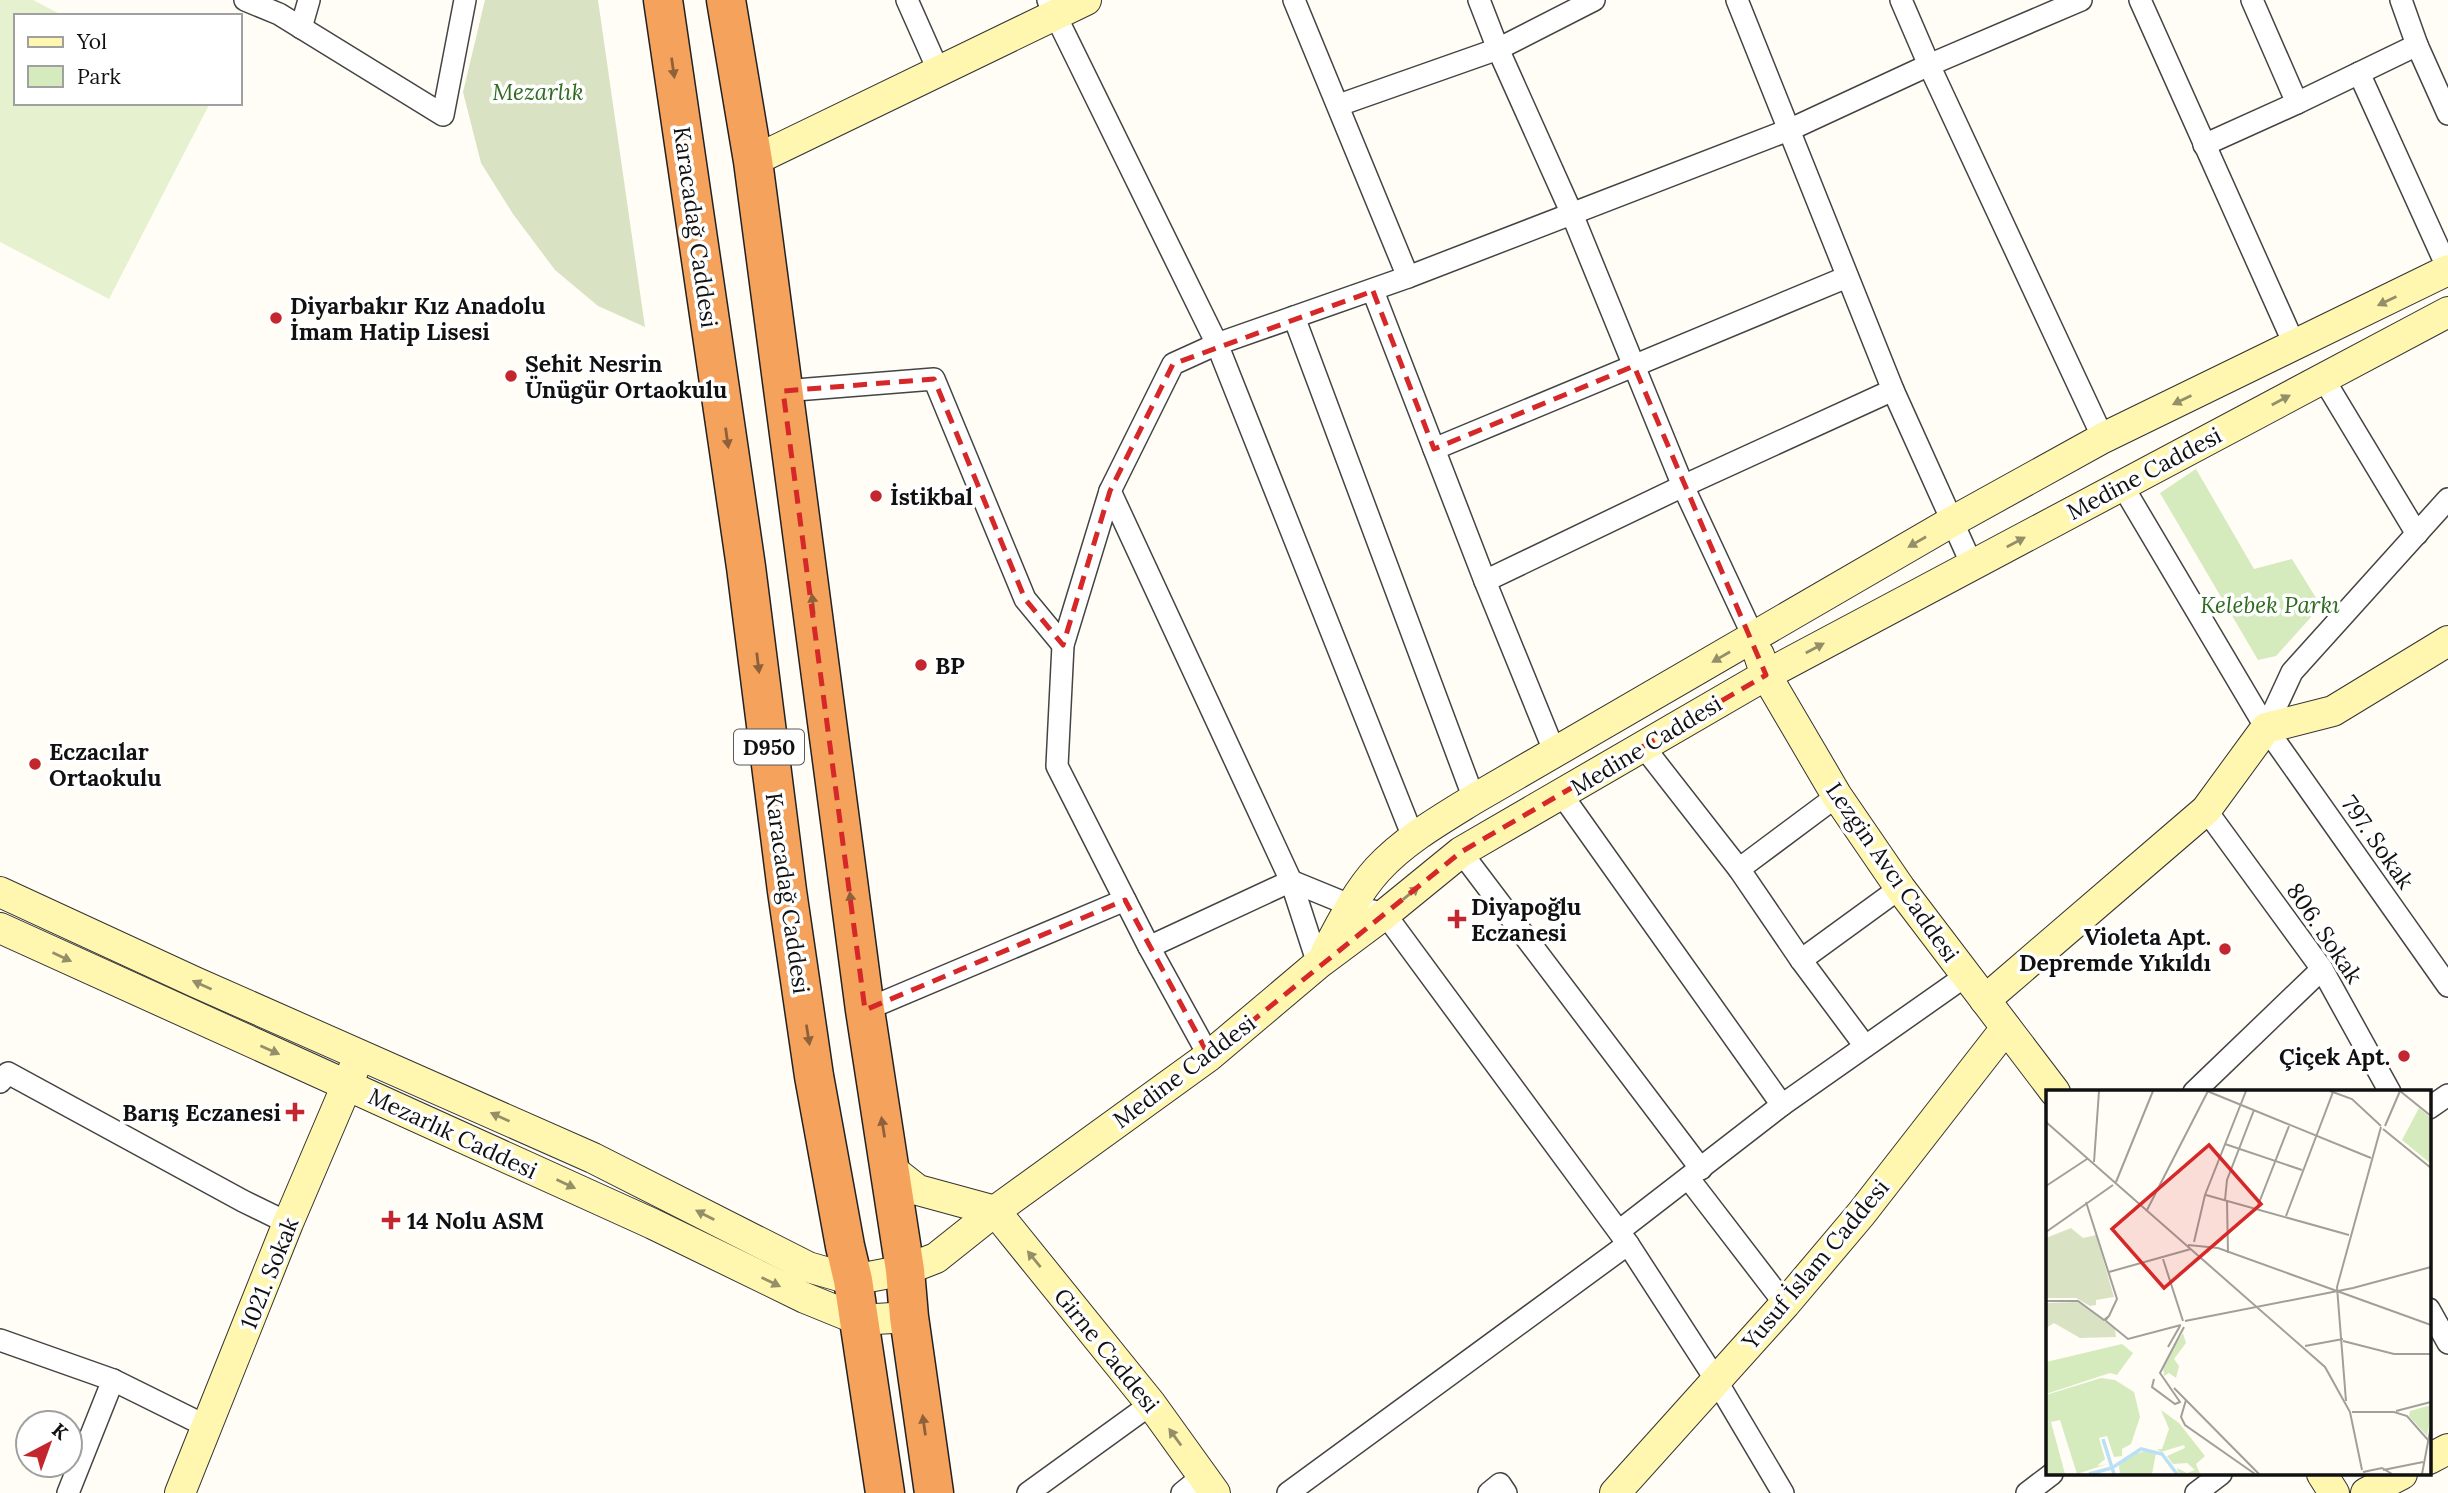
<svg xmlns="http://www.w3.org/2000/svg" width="2448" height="1493" font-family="Lora,serif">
  <rect width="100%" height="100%" fill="#fffdf5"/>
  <!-- green -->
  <path fill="#d5ebbd" d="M 2196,469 L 2254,569 L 2292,559 L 2321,606 L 2276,656 L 2258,660 L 2160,493 Z"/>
  <!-- cemetery -->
  <path fill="#d9e3c4" d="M 485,0 L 598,0 L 645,327 L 598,306 L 555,270 L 513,214 L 481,163 L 463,92 Z"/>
  <!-- pitch -->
  <path fill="#e6f2cf" d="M 0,0 L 33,0 L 64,16 L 16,16 L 16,103 L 210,103 L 109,299 L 0,242 Z"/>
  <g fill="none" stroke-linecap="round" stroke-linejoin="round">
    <defs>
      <g id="street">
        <path d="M 245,0 L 279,14 L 443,115 L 465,0"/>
        <path d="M 907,0 L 939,72"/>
        <path d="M 1048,0 L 1217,344 L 1173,364 L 1110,491"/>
        <path d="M 1294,0 L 1408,277"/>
        <path d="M 1479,0 L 1498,49 L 1572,214 L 1683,486 L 1754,638"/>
        <path d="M 1737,0 L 1893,390 L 1972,565"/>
        <path d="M 1901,0 L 1929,65 L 2103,438"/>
        <path d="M 2140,0 L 2295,346"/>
        <path d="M 2252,0 L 2297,103 L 2417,45"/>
        <path d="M 2401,0 L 2417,45 L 2448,114"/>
        <path d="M 301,28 L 309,0"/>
        <path d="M 2359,73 L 2448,269"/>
        <path d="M 1339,105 L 1498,49 L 1594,0"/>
        <path d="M 2204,145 L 2297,103"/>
        <path d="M 1373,291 L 1485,581 L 1555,753"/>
        <path d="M 1294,317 L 1474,799"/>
        <path d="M 2323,378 L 2417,534"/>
        <path d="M 783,391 L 934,379 L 1025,599 L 1063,645"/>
        <path d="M 1434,449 L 1847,277"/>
        <path d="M 2122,485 L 2266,728 L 2448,986"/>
        <path d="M 1485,581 L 1683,486 L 1893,390"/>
        <path d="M 2266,728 L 2292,672 L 2448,499"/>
        <path d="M 1643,746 L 1739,869 L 1801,960 L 1865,1046"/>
        <path d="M 1562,795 L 1782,1105"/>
        <path d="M 2206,810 L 2322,969 L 2390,1092"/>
        <path d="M 1413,837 L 1217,344 L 1408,277 L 1791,129 L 1929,65 L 2081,0"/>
        <path d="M 1461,852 L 1701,1169"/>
        <path d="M 1739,869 L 1837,796"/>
        <path d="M 1149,947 L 1291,881 L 1352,906 L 1385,914 L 1628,1244 L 1716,1380 L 1783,1493"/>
        <path d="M 1801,960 L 1900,888"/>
        <path d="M 865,1010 L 1125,900"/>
        <path d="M 1209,1056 L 1149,947 L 1057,766 L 1063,645 L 1110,491 L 1291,881 L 1318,964"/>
        <path d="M 0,1082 L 8,1073 L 243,1201 L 288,1223"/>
        <path d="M 2194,1092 L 2322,969"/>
        <path d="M 2429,1108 L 2448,1095"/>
        <path d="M 1689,1179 L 1785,1304"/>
        <path d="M 1619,1231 L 1782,1105 L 1967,975"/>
        <path d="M 2429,1309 L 2448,1343"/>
        <path d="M 0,1340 L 113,1380 L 208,1427"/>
        <path d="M 68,1493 L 113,1380"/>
        <path d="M 1028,1493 L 1151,1404"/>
        <path d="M 1182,1493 L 1203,1476"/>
        <path d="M 1288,1493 L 1628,1244"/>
        <path d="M 1489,1493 L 1500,1484 L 1506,1493"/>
        <path d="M 2027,1493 L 2052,1474"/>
        <path d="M 2196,1493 L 2221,1474"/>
      </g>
      <g id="secondary">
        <path d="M 753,161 L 1086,0"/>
        <path d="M 1759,655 L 1766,675 L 1837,796 L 1900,888 L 2055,1092"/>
        <path d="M 0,892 L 195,982 L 593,1158 L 808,1267 L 853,1280 L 905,1270 L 936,1258 L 995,1211 L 1209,1056 L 1318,964 L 1385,914 L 1461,852 L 1766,675 L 2448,312"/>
        <path d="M 0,928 L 653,1224 L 805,1298 L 859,1320 L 909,1317"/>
        <path d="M 1326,952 C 1341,924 1356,893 1378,869 C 1405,840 1440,820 1474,799 L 1953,521 L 2103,438 L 2448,270"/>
        <path d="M 1985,1000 L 2206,810 L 2266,728 L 2333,711 L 2448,641"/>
        <path d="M 890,1168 L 918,1190 L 995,1211"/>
        <path d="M 995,1211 L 1151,1404 L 1215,1493"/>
        <path d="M 2429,1459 L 2448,1449"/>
        <path d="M 2322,1474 L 2334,1493"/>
        <path d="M 180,1493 L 288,1223 L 355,1066"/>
        <path d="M 1615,1493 L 1785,1304 L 1861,1214 L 2006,1028"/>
        <path d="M 2366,1493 L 2402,1474"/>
      </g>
      <g id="highway">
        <path d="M 663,0 L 746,567 L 787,891 L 814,1076 L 845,1246 L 853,1280 L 885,1493"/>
        <path d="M 726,0 L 753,161 L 865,1010 L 905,1270 L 909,1317 L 934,1493"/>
      </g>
    </defs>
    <!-- street casing -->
    <use href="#street" stroke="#444" stroke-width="24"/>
    <!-- secondary casing -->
    <use href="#secondary" stroke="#333" stroke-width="32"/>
    <!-- highway casing -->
    <use href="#highway" stroke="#222" stroke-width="41"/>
    <!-- street -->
    <use href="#street" stroke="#fff" stroke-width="21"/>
    <!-- secondary -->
    <use href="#secondary" stroke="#fff6b0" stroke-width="30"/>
    <!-- highway -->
    <use href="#highway" stroke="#f5a25d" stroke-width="38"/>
  </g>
  <!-- one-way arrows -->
  <defs><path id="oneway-solid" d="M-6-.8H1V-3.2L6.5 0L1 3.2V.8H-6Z" transform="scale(1.75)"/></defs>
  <g fill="#8e613b">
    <use href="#oneway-solid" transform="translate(673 68) rotate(82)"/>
    <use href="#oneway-solid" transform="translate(727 438) rotate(82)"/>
    <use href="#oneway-solid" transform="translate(813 604) rotate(-97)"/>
    <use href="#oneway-solid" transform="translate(758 663) rotate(83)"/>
    <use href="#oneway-solid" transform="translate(851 902) rotate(-97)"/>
    <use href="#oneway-solid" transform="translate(808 1035) rotate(81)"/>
    <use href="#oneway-solid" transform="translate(883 1127) rotate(-99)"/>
    <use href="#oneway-solid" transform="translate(924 1425) rotate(-98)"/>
  </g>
  <g fill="#948f68">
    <use href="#oneway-solid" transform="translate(2387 301) rotate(154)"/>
    <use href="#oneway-solid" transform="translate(2182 400) rotate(154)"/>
    <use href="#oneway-solid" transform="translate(2281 400) rotate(-28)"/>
    <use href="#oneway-solid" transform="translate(1917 542) rotate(150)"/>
    <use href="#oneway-solid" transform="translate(2016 542) rotate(-28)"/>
    <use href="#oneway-solid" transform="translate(1815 648) rotate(-28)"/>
    <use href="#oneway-solid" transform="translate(1721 657) rotate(150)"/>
    <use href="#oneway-solid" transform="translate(1411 893) rotate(-39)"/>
    <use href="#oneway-solid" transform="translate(62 957) rotate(25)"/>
    <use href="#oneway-solid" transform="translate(202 985) rotate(-156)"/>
    <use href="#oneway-solid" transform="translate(270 1050) rotate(24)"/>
    <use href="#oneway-solid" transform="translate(500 1117) rotate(-156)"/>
    <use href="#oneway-solid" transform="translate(566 1184) rotate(25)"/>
    <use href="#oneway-solid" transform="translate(705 1215) rotate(-153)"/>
    <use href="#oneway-solid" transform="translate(1034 1259) rotate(-129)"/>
    <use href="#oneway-solid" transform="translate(771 1282) rotate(26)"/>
    <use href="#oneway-solid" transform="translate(1175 1437) rotate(-126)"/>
  </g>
  <!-- marked area -->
  <path fill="none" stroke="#d62828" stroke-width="5" stroke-dasharray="14 9" stroke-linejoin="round" d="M 1373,291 L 1434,449 L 1634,366 L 1766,675 L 1461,852 L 1209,1056 L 1125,900 L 865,1010 L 783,391 L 934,379 L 1025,599 L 1063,645 L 1110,491 L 1173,364 Z"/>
  <!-- markers -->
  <g fill="#c4262e" stroke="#fff" stroke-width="2.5">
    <circle cx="276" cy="318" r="7"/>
    <circle cx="511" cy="376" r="7"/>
    <circle cx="876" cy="496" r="7"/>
    <circle cx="921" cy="665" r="7"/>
    <circle cx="35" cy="764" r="7"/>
    <path d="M1453.5 908.5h7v7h7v7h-7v7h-7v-7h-7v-7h7z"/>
    <circle cx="2225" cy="949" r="7"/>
    <circle cx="2404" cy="1056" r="7"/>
    <path d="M291.5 1101.5h7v7h7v7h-7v7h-7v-7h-7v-7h7z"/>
    <path d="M387.5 1209.5h7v7h7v7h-7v7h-7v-7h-7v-7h7z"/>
  </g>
  <g text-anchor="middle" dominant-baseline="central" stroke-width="7" stroke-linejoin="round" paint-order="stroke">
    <!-- shield labels -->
    <rect fill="#fff" stroke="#585858" stroke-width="2" x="734" y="729.5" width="70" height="35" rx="5"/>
    <g font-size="21" font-weight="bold" fill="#111">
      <text x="769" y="747">D950</text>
    </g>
    <!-- park labels -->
    <g font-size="23" font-style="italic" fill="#2f6b1f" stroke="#fff">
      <text x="538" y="91">Mezarlık</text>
      <text x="2270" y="604">Kelebek Parkı</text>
    </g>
    <!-- street labels -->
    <g font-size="23" fill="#111" stroke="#fff">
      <text transform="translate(696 227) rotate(82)">Karacadağ Caddesi</text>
      <text transform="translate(2144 473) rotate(-28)">Medine Caddesi</text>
      <text transform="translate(1646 745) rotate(-31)">Medine Caddesi</text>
      <text transform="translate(2378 842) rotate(55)">797. Sokak</text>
      <text transform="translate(1893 872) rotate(55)">Lezgin Avcı Caddesi</text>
      <text transform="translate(788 893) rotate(82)">Karacadağ Caddesi</text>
      <text transform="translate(2325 933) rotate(56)">806. Sokak</text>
      <text transform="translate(1184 1071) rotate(-37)">Medine Caddesi</text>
      <text transform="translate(453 1133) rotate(25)">Mezarlık Caddesi</text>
      <text transform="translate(1815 1264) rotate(-50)">Yusuf İslam Caddesi</text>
      <text transform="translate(269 1273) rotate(-68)">1021. Sokak</text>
      <text transform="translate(1107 1350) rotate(51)">Girne Caddesi</text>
    </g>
    <!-- poi labels -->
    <g font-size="23" font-weight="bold" fill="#111" stroke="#fff" text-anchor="start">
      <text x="290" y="305">Diyarbakır Kız Anadolu<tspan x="290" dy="26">İmam Hatip Lisesi</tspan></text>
      <text x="525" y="363">Şehit Nesrin<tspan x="525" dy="26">Ünügür Ortaokulu</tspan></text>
      <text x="890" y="496">İstikbal</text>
      <text x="935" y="665">BP</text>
      <text x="49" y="751">Eczacılar<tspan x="49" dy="26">Ortaokulu</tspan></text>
      <text x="1471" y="906">Diyapoğlu<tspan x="1471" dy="26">Eczanesi</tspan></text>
      <text x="2211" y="936" text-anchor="end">Violeta Apt.<tspan x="2211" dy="26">Depremde Yıkıldı</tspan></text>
      <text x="2390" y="1056" text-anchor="end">Çiçek Apt.</text>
      <text x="281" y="1112" text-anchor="end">Barış Eczanesi</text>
      <text x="407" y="1220">14 Nolu ASM</text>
    </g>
  </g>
  <!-- overview -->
  <g transform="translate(2046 1090)">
    <rect width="385" height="385" fill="#fffdf5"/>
    <path d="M 373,18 L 385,28 L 385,74 L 356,50 ZM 137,243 L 140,253 L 128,269 L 133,276 L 130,288 L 123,283 L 118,286 L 117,275 ZM 76,254 L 87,263 L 71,285 L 64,283 L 0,304 L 0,272 ZM 55,288 L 69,290 L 88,302 L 94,327 L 85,354 L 76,359 L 76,366 L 68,367 L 61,346 L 53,348 L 59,369 L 51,376 L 61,374 L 31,384 L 14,330 L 5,332 L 19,384 L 0,384 L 0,305 ZM 385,315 L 385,327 L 381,346 L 363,326 L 364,321 ZM 115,320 L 133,333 L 159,366 L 150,374 L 154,384 L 133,384 L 131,378 L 141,383 L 149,380 L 141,373 L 127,374 L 121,366 L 139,358 L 138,355 L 115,362 L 111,359 L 116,359 L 123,339 ZM 99,361 L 110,363 L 106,384 L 74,384 L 73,376 L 83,366 Z" fill="#d5ebbd"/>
    <path d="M 25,138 L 37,148 L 50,145 L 68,207 L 50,210 L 50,215 L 44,216 L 30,208 L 0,208 L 0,148 ZM 32,212 L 69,239 L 70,247 L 34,248 L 8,233 L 0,238 L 0,213 Z" fill="#d9e3c4"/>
    <path fill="none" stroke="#b9e0f7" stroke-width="3.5" d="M 57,349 L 68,384M 43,384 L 66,378 L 95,359 L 116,364 L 131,384"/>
    <path fill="none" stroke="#a09f9a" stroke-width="2" d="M 161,1 L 325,68M 284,1 L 306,9 L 335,36M 354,1 L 385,26M 0,32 L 279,277 L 304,322 L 316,380M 339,36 L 354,1M 337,39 L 385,78M 179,54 L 256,80M 48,72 L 53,1M 70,92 L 107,1M 0,96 L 41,69M 160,105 L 303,145M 179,110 L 181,90 L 208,20M 181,111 L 182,163M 40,112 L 71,209 L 63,226M 211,118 L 243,36M 101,120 L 162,1M 240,126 L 287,2M 0,142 L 67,95M 148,152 L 159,105 L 200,1M 142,155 L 172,158 L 385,235M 117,169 L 137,231M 63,182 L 145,159M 0,211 L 32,211 L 58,230 L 63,226 L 59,231M 60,231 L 82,249 L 135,235M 139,231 L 307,198 L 385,177M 297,251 L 348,264 L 385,264M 259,256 L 297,249M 122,257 L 134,236M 108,289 L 106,297 L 129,314 L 134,312 L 114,283 L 138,237M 128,298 L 213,384M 140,310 L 135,327 L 139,335 L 209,384M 300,311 L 291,197 L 335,37M 350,321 L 385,312M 306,322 L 348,322 L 361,326 L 382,350M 337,380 L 377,372M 317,382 L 336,378 L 346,384M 376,384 L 385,336"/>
    <path fill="#d62828" fill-opacity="0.15" stroke="#d62828" stroke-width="3.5" d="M 163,55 L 215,114 L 118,198 L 66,139 Z"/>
    <rect width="385" height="385" fill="none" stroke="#111" stroke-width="3.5"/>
  </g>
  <!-- legend -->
  <rect x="14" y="14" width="228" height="91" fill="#ffffff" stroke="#a0a0a0" stroke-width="2"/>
  <rect x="28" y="37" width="35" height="10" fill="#fff6b0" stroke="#a0a0a0" stroke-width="2"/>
  <text x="77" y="49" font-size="21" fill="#111111">Yol</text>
  <rect x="28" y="66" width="35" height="21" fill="#d5ebbd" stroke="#a0a0a0" stroke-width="2"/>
  <text x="77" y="84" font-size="21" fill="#111111">Park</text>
  <!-- north arrow -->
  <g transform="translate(49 1444) rotate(41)"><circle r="33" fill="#ffffff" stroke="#a0a0a0" stroke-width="2"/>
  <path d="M0-5L12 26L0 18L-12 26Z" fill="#c4262e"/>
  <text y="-10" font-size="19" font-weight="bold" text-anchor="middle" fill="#111111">K</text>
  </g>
</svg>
